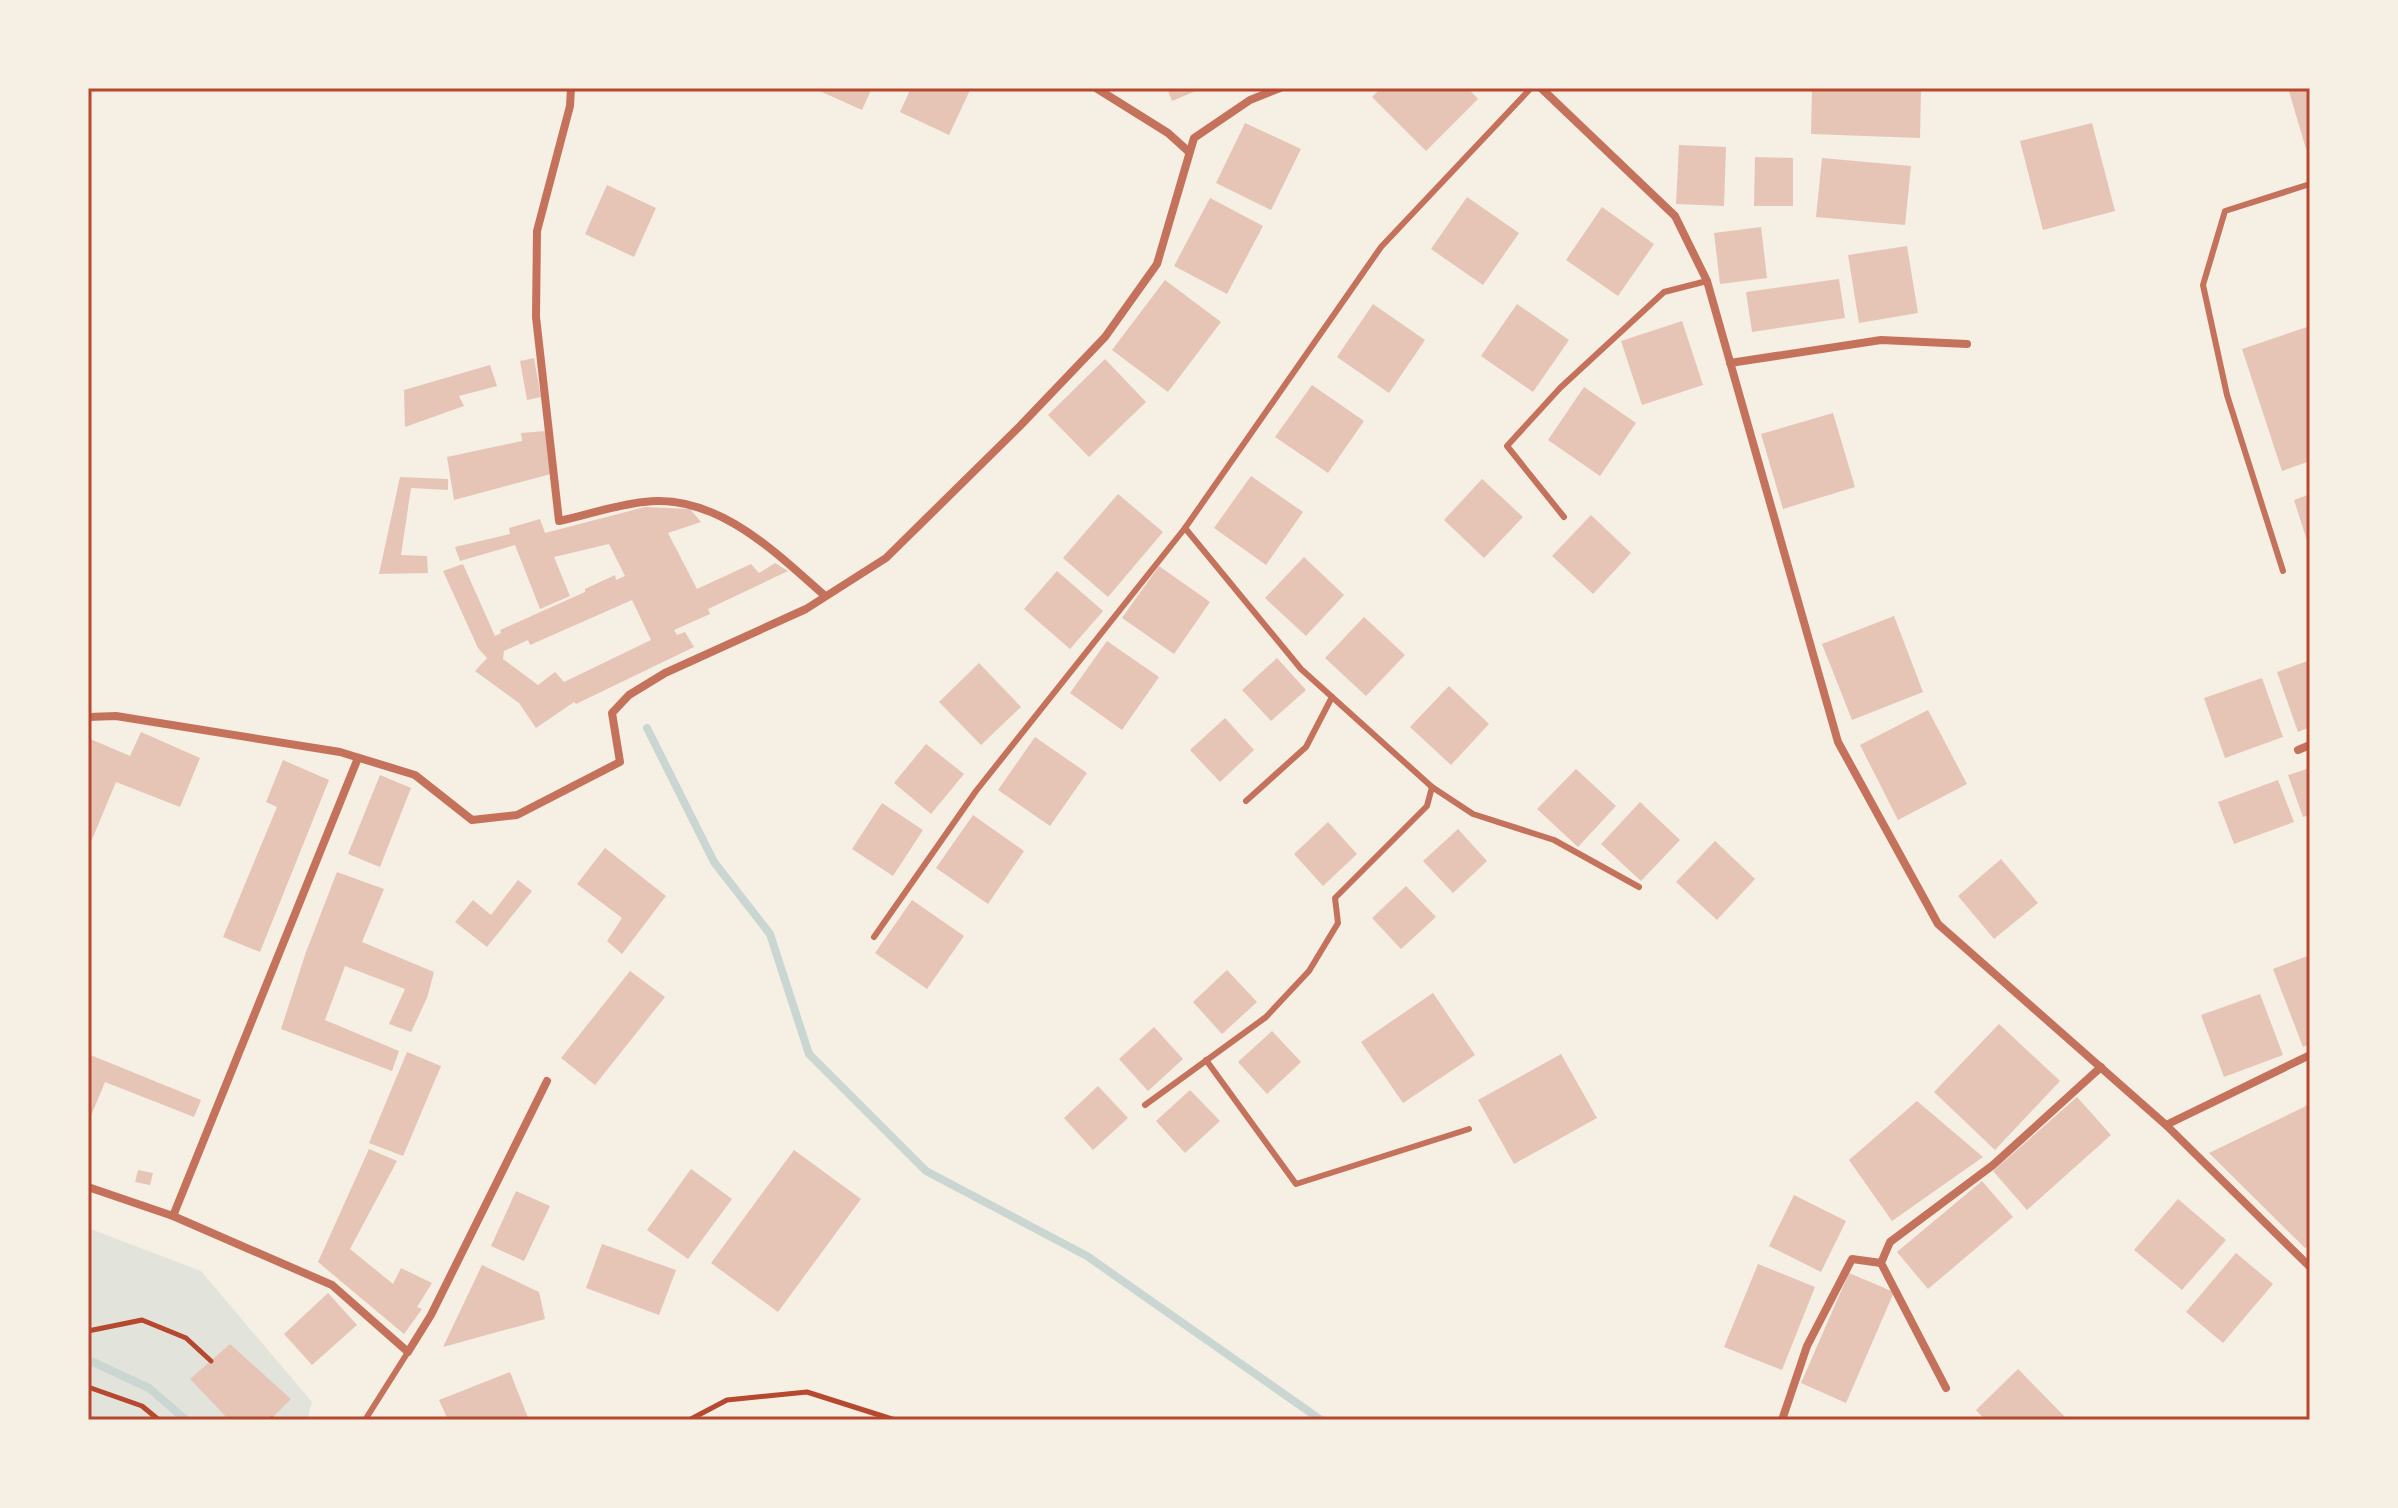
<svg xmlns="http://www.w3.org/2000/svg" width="2398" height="1508" font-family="'Archivo Narrow',sans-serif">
  <rect width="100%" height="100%" fill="#f6efe4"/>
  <!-- green -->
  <path fill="#e2e4dc" d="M 88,1228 L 201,1271 L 312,1402 L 307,1420 L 88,1420 Z"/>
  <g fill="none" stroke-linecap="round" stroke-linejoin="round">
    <!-- stream -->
    <g stroke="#c9d6d2" stroke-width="8">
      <path d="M 647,728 L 714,862 L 770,934 L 809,1054 L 926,1171 L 1087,1256 L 1321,1420"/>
      <path d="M 88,1363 L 93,1362 L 149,1388 L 186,1420"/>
    </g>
  </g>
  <!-- building -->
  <g fill="#e6c5b7" fill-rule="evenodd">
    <path d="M 813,88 L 872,88 L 862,110 Z"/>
    <path d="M 911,88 L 971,88 L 949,135 L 900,112 Z"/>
    <path d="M 1167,88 L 1203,88 L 1172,101 Z"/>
    <path d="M 1381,88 L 1468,88 L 1478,99 L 1426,151 L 1372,97 Z"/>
    <path d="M 1812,88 L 1921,89 L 1920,138 L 1811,134 Z"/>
    <path d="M 2288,88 L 2310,88 L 2310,148 L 2306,149 Z"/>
    <path d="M 1245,123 L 1301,149 L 1271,210 L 1216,183 Z"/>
    <path d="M 2092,123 L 2115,211 L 2043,230 L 2020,141 Z"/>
    <path d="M 1679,145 L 1726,147 L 1724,206 L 1676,204 Z"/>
    <path d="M 1755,157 L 1793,158 L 1793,206 L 1754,206 Z"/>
    <path d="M 1822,158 L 1911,166 L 1905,225 L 1816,217 Z"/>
    <path d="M 607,185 L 656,208 L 634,257 L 585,234 Z"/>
    <path d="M 1467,197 L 1519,233 L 1483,285 L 1431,249 Z"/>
    <path d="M 1210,198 L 1263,226 L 1227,294 L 1174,266 Z"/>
    <path d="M 1602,207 L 1654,244 L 1618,296 L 1566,260 Z"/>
    <path d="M 1761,227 L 1767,278 L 1720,284 L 1714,233 Z"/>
    <path d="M 1907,246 L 1918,313 L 1859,323 L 1848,255 Z"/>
    <path d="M 1839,279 L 1845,318 L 1752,332 L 1746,292 Z"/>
    <path d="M 1165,280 L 1221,322 L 1168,392 L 1112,350 Z"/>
    <path d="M 1373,304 L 1425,340 L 1389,393 L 1337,357 Z"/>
    <path d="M 1517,304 L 1569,340 L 1533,392 L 1481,356 Z"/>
    <path d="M 1682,321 L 1703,385 L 1642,405 L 1621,341 Z"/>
    <path d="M 2310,326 L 2310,461 L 2282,471 L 2242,349 Z"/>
    <path d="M 534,358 L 541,397 L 527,400 L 520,361 Z"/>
    <path d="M 1105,359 L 1146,402 L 1089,457 L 1048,415 Z"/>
    <path d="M 490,365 L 497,386 L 459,396 L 464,406 L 405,427 L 404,390 Z"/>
    <path d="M 1312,385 L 1364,421 L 1328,473 L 1275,437 Z"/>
    <path d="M 1584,387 L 1636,423 L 1600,476 L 1548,440 Z"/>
    <path d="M 1833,413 L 1855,487 L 1783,509 L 1761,434 Z"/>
    <path d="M 545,431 L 551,474 L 454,500 L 447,457 L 522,441 L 521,433 Z"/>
    <path d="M 1251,476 L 1303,512 L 1266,565 L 1214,528 Z"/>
    <path d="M 400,477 L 448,479 L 448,490 L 411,488 L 401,555 L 427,556 L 428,573 L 379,574 Z"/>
    <path d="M 1482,479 L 1523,517 L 1484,558 L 1444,520 Z"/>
    <path d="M 1118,494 L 1163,532 L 1108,597 L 1063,558 Z"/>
    <path d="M 2310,494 L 2310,547 L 2309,547 L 2294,500 Z"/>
    <path d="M 645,507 L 690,509 L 701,522 L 668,533 L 697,589 L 751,564 L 759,573 L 775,563 L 788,571 L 708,609 L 710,614 L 674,630 L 677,635 L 685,632 L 694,647 L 576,704 L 574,702 L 536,728 L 519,703 L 475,671 L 487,658 L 478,648 L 443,571 L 463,564 L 495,636 L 501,633 L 500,630 L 585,592 L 585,589 L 615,575 L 616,580 L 625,576 L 609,544 L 554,557 L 570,596 L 540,609 L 515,545 L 460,561 L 455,547 L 510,534 L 509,528 L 540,519 L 545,533 ZM 632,600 L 651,640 L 564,682 L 555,672 L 538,685 L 503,659 L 504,651 L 528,640 L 530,645 Z"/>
    <path d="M 1591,515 L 1631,553 L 1593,594 L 1552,556 Z"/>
    <path d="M 1304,557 L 1344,595 L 1306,636 L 1265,598 Z"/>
    <path d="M 1159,566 L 1210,602 L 1174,654 L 1122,618 Z"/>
    <path d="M 1057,571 L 1103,611 L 1070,649 L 1024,609 Z"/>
    <path d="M 1894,616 L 1923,692 L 1852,720 L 1822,644 Z"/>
    <path d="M 1364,617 L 1405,655 L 1366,696 L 1325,658 Z"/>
    <path d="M 1107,641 L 1159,677 L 1122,730 L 1070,693 Z"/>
    <path d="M 1277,658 L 1306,690 L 1271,721 L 1242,690 Z"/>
    <path d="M 2310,660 L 2310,727 L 2298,732 L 2277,672 Z"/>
    <path d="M 979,663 L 1021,707 L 981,745 L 939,702 Z"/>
    <path d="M 2262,678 L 2283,737 L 2225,758 L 2204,698 Z"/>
    <path d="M 1449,686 L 1489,724 L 1451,765 L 1410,727 Z"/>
    <path d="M 1928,710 L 1967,784 L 1898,820 L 1860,745 Z"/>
    <path d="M 1225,718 L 1254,750 L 1220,782 L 1190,750 Z"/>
    <path d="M 141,732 L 200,758 L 180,807 L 116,782 L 88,849 L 88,738 L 130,756 Z"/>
    <path d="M 1035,737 L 1087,773 L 1050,826 L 998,790 Z"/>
    <path d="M 926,744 L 964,774 L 931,814 L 894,783 Z"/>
    <path d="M 283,760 L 329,780 L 260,952 L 223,937 L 277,807 L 266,802 Z"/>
    <path d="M 2310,768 L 2310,815 L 2303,817 L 2288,775 Z"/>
    <path d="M 1576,769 L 1616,806 L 1578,847 L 1537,809 Z"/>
    <path d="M 380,775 L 411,788 L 380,867 L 348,854 Z"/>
    <path d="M 2278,780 L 2294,822 L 2234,844 L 2218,802 Z"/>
    <path d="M 1640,802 L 1680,840 L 1641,881 L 1601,844 Z"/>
    <path d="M 882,803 L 923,830 L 893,876 L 852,849 Z"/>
    <path d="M 973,815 L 1024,851 L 988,904 L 936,868 Z"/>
    <path d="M 1328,822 L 1357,854 L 1323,886 L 1294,854 Z"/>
    <path d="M 1458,829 L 1487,861 L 1453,893 L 1423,861 Z"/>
    <path d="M 1715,841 L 1755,879 L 1717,920 L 1676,882 Z"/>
    <path d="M 605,848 L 666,896 L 622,954 L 607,941 L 622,918 L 577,884 Z"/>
    <path d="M 2001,859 L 2038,903 L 1994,939 L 1958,896 Z"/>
    <path d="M 337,872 L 384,889 L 362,942 L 434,972 L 427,998 L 411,1032 L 389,1024 L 405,989 L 345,966 L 325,1020 L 399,1051 L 392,1071 L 281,1029 L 306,952 Z"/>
    <path d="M 518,880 L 532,891 L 487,947 L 455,922 L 473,900 L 491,915 Z"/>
    <path d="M 1406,886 L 1436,917 L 1401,949 L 1372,918 Z"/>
    <path d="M 912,900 L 964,936 L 927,989 L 875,953 Z"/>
    <path d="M 2310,955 L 2310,1044 L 2303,1047 L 2273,969 Z"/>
    <path d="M 1227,970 L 1257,1002 L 1222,1034 L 1193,1002 Z"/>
    <path d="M 630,971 L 665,997 L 595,1085 L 561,1058 Z"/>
    <path d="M 1433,993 L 1475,1055 L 1403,1103 L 1361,1042 Z"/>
    <path d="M 2260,994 L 2283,1055 L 2224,1077 L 2201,1015 Z"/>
    <path d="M 1999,1024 L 2060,1081 L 1995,1150 L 1934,1092 Z"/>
    <path d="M 1154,1027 L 1183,1059 L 1148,1091 L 1119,1059 Z"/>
    <path d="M 1272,1031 L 1301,1062 L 1267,1094 L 1238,1062 Z"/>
    <path d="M 407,1052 L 441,1066 L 403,1156 L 369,1143 Z"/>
    <path d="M 88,1054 L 201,1100 L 194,1117 L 105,1082 L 88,1123 Z"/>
    <path d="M 1561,1054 L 1597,1118 L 1514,1164 L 1478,1100 Z"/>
    <path d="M 1098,1086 L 1128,1118 L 1093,1150 L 1064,1118 Z"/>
    <path d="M 1190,1090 L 1220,1121 L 1185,1153 L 1156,1121 Z"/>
    <path d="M 2077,1097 L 2111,1135 L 2027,1210 L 1993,1171 Z"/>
    <path d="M 1917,1101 L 1983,1157 L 1892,1221 L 1849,1160 Z"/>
    <path d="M 2310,1104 L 2310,1245 L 2305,1248 L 2209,1153 Z"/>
    <path d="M 369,1149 L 397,1161 L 350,1249 L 393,1284 L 401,1268 L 432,1283 L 417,1307 L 422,1309 L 404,1334 L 318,1262 Z"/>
    <path d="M 794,1150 L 861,1199 L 778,1312 L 711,1263 Z"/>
    <path d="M 691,1169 L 732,1199 L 688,1259 L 647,1230 Z"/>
    <path d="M 138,1170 L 153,1173 L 150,1185 L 135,1182 Z"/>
    <path d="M 1982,1181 L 2013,1217 L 1928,1289 L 1897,1252 Z"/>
    <path d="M 516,1191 L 550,1206 L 524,1261 L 491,1246 Z"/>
    <path d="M 1794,1195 L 1846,1221 L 1821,1272 L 1769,1246 Z"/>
    <path d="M 2178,1199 L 2226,1240 L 2182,1290 L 2134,1250 Z"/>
    <path d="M 602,1244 L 676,1270 L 659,1315 L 586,1288 Z"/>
    <path d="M 2236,1253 L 2273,1284 L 2223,1343 L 2186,1312 Z"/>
    <path d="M 1758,1264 L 1815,1287 L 1782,1370 L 1724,1347 Z"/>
    <path d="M 482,1265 L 539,1292 L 545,1319 L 443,1347 Z"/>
    <path d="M 1849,1273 L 1894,1292 L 1846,1403 L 1801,1383 Z"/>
    <path d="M 328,1293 L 357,1325 L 312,1365 L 284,1334 Z"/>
    <path d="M 230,1344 L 291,1399 L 270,1420 L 229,1420 L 190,1379 Z"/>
    <path d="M 2018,1369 L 2068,1420 L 1985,1420 L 1976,1410 Z"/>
    <path d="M 510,1372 L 529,1420 L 448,1420 L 439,1400 Z"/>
  </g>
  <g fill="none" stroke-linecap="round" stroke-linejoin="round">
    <!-- path -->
    <g stroke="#b5482f" stroke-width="5">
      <path d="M 88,1331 L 142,1320 L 186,1338 L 211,1361"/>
      <path d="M 88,1387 L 142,1406 L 159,1420"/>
      <path d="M 272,1419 L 272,1420"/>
      <path d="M 689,1420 L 727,1400 L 807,1392 L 895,1420"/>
    </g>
    <!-- service -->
    <g stroke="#c5725c" stroke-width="6">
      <path d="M 1531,88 L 1381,247 L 1185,528 L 1301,669 L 1432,787 L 1473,814 L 1554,840 L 1639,887"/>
      <path d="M 1564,517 L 1507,446 L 1560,388 L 1664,292 L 1707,281"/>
      <path d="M 2283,571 L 2227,395 L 2203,285 L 2225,211 L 2310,184"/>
      <path d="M 1246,801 L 1306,747 L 1332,697"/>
      <path d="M 874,937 L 976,791 L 1185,528"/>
      <path d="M 1206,1060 L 1296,1184 L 1469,1129"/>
      <path d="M 1145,1105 L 1266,1017 L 1309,971 L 1338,923 L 1335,898 L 1427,806 L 1432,787"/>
      <path d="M 365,1420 L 408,1352"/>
    </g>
    <!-- minor -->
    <g stroke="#c5725c" stroke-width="8">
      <path d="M 571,88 L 570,106 L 537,231 L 536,317 L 559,521 C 587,515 615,505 644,502 C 717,493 775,552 825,596"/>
      <path d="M 1096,88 L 1168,133 L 1189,152"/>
      <path d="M 1541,88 L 1675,216 L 1707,281 L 1838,742 L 1938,924 L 2166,1125 L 2310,1267"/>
      <path d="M 1730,363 L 1881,340 L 1967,344"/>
      <path d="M 88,717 L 116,716 L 340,752 L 415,775 L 472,820 L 517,815 L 620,762 L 612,713 L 629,695 L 665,673 L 806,609 L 886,558 L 1020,426 L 1105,337 L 1157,264 L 1194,138 L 1250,100 L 1280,88"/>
      <path d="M 2298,750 L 2310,745"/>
      <path d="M 2166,1125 L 2310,1055"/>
      <path d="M 88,1187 L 173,1216 L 358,758"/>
      <path d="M 173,1216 L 332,1285 L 408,1352 L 431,1315 L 547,1081"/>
      <path d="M 1946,1388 L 1881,1263 L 1890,1242 L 1993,1165 L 2101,1067"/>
      <path d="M 1782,1420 L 1807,1346 L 1852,1259 L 1881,1263"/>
    </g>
  </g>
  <!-- border -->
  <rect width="2398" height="1508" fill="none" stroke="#f6efe4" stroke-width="180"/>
  <rect x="90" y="90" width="2218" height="1328" fill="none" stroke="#b5482f" stroke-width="3"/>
</svg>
